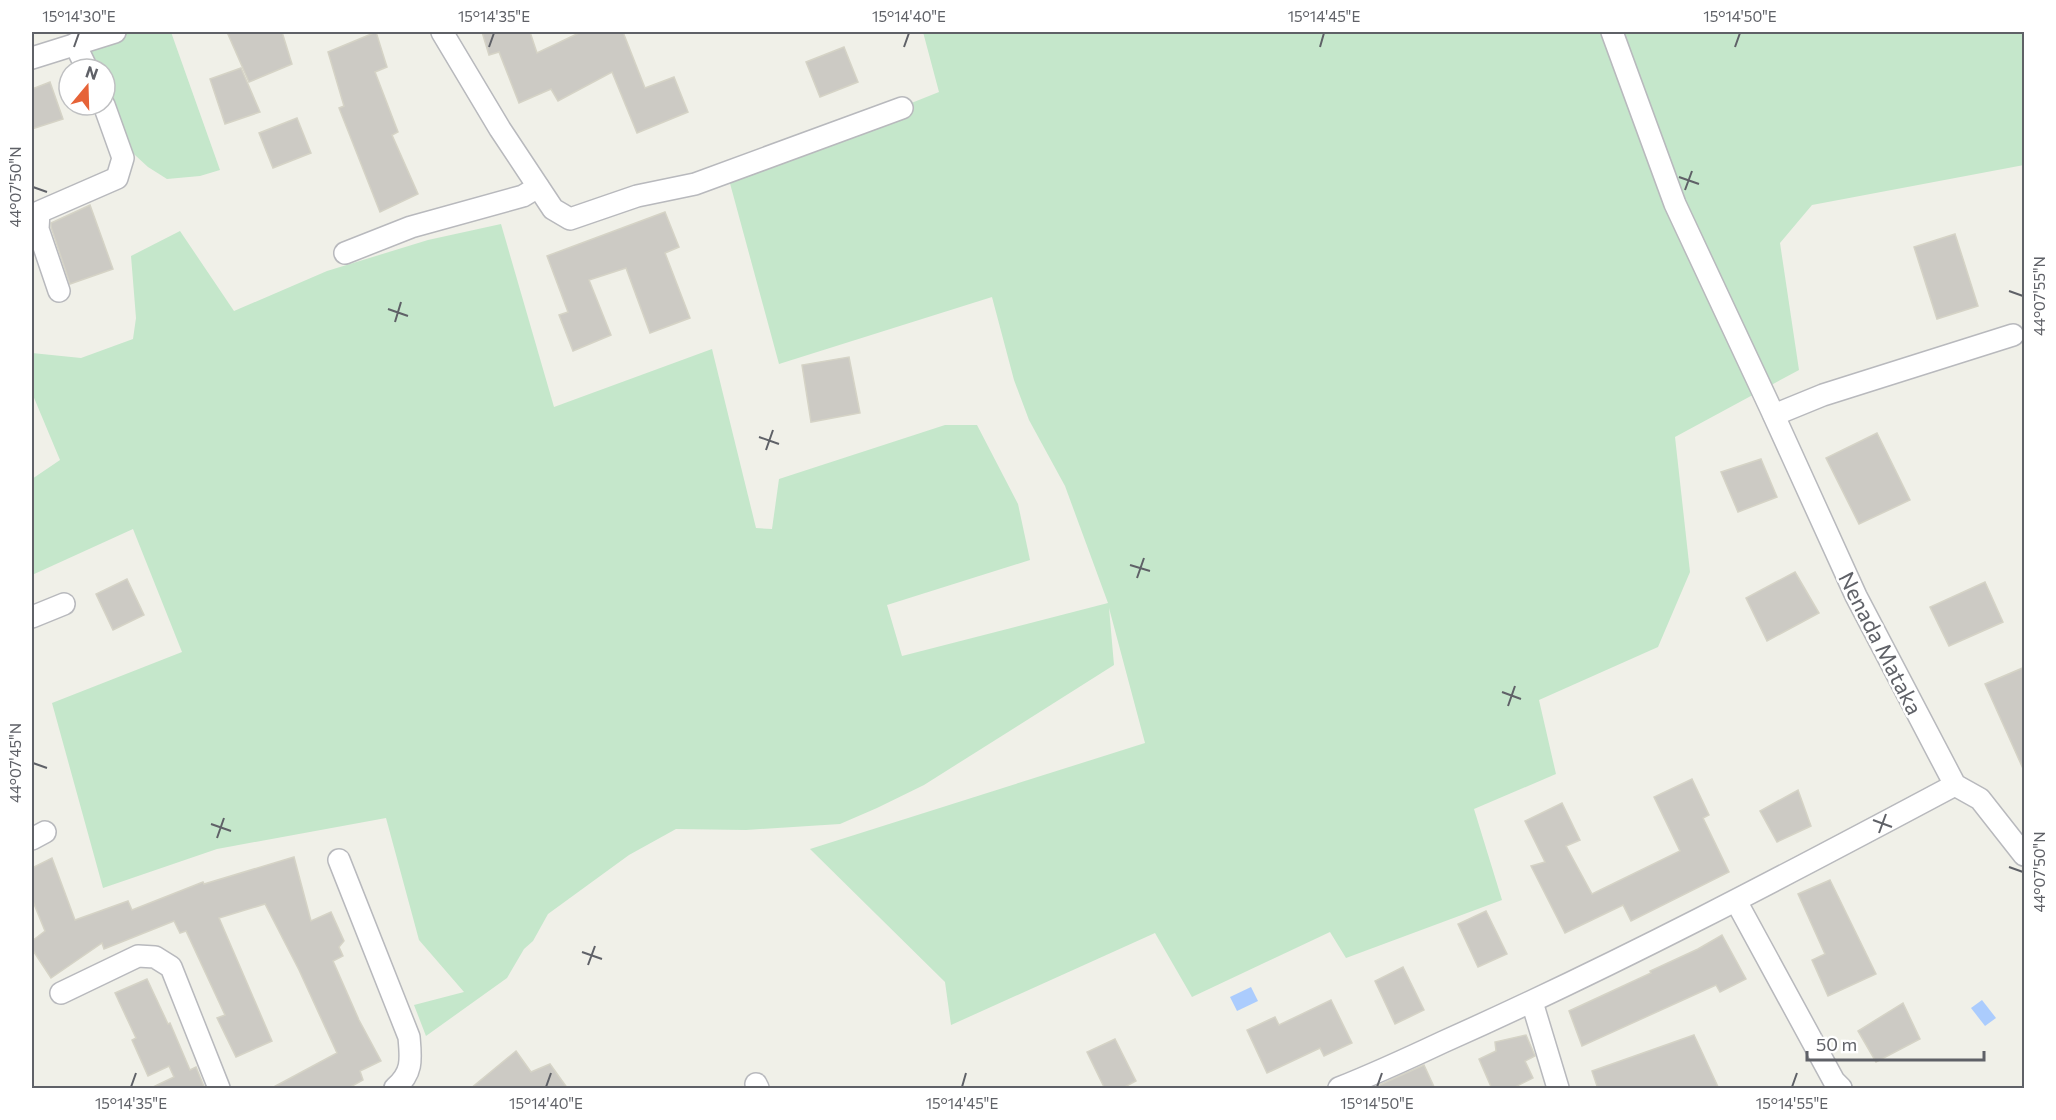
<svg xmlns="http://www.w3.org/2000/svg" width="2056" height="1120" font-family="Commissioner,sans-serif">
  <rect width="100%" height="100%" fill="#f0f0e8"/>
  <!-- green -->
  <g fill="#c5e7cb">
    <path d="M 115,32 L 171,32 L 220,170 L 200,176 L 167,179 L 148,167 L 123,144 L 105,92 L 105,69 L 97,69 L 87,40 Z"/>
    <path d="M 923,32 L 2024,32 L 2024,165 L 1812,205 L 1780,243 L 1799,370 L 1675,437 L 1690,572 L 1658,647 L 1539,700 L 1556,774 L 1474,809 L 1502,900 L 1346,958 L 1330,932 L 1192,997 L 1155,933 L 951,1025 L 945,982 L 810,849 L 1145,743 L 1109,608 L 1114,665 L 924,785 L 877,808 L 840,824 L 746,830 L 676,829 L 629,855 L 548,914 L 533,941 L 524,949 L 507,978 L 426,1036 L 414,1005 L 464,992 L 419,940 L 386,818 L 217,849 L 103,888 L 52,703 L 182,652 L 133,529 L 32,575 L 32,479 L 60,460 L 32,393 L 32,353 L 81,358 L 133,339 L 136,318 L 131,256 L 180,231 L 234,311 L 327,271 L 428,240 L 501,224 L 554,407 L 712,349 L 756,528 L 772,529 L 779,479 L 945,425 L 977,425 L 1018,504 L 1030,560 L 887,605 L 902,656 L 1108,603 L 1065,486 L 1029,420 L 1014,380 L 992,297 L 779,364 L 728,176 L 939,92 Z"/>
  </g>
  <!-- water -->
  <g fill="#abccfd">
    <path d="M 1251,987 L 1258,1001 L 1237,1011 L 1230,997 Z"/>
    <path d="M 1982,1000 L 1996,1018 L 1985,1026 L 1971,1008 Z"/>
  </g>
  <!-- building -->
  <g fill="#cccac4" stroke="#d5d3c6" stroke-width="1.5">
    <path d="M 227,32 L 282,32 L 292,64 L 249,82 Z"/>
    <path d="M 376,32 L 387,67 L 375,72 L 398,132 L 392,135 L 418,194 L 380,212 L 339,108 L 344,106 L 328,52 Z"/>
    <path d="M 482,32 L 530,32 L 537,53 L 581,32 L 623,32 L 645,88 L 674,77 L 688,112 L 637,133 L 612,72 L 558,101 L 551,89 L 519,103 L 499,52 L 489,55 Z"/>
    <path d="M 844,47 L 858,82 L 820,97 L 806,62 Z"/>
    <path d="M 241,68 L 260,112 L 225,124 L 210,79 Z"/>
    <path d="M 50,82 L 63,119 L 32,129 L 32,89 Z"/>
    <path d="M 297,118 L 311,153 L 273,168 L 259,133 Z"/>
    <path d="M 90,205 L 113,269 L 70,284 L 51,227 L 51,223 Z"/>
    <path d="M 665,212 L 679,247 L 665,253 L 690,318 L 650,333 L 626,268 L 589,280 L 611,335 L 573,351 L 559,315 L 568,312 L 547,256 Z"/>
    <path d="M 1955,234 L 1978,306 L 1937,319 L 1914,247 Z"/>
    <path d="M 849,357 L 860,413 L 811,422 L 802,365 Z"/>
    <path d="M 1877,433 L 1910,500 L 1859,524 L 1826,458 Z"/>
    <path d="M 1761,459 L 1777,497 L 1738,512 L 1721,472 Z"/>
    <path d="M 1795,572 L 1819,613 L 1767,641 L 1746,598 Z"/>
    <path d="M 127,579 L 144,615 L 113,630 L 96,594 Z"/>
    <path d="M 1985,582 L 2003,622 L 1949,646 L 1930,607 Z"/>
    <path d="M 2025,667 L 2025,773 L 1985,684 Z"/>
    <path d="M 1692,779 L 1709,815 L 1703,818 L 1729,872 L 1631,921 L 1623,905 L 1565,933 L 1531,866 L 1545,862 L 1525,821 L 1562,803 L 1580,840 L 1566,846 L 1592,894 L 1680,851 L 1654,797 Z"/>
    <path d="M 1798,790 L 1811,826 L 1777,842 L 1760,811 Z"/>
    <path d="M 294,857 L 311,921 L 331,912 L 344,941 L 339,947 L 343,956 L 333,961 L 359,1020 L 381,1061 L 360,1071 L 363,1080 L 347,1089 L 270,1089 L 337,1053 L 299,970 L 265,904 L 219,918 L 272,1041 L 236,1057 L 217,1018 L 225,1015 L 186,931 L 180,933 L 174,921 L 104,949 L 102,943 L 51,978 L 32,949 L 32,941 L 45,931 L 32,899 L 32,868 L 52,858 L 75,920 L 128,901 L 132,910 L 203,882 L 204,884 Z"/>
    <path d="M 1830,880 L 1876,974 L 1828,996 L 1812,960 L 1825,954 L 1798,894 Z"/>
    <path d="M 1486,911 L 1507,954 L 1478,967 L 1458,924 Z"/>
    <path d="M 1722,935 L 1746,979 L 1720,992 L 1716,985 L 1582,1046 L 1569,1011 L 1651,973 L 1650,971 L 1698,949 Z"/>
    <path d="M 1403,967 L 1424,1010 L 1395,1024 L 1375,981 Z"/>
    <path d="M 147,979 L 168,1024 L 170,1023 L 190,1070 L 196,1067 L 205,1089 L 149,1089 L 174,1077 L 169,1066 L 148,1076 L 132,1040 L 136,1038 L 115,993 Z"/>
    <path d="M 1331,1000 L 1352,1043 L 1324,1056 L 1320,1048 L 1267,1073 L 1247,1030 L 1275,1017 L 1279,1025 Z"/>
    <path d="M 1903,1003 L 1920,1039 L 1876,1062 L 1858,1031 Z"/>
    <path d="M 1526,1035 L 1535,1056 L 1525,1061 L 1533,1078 L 1511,1089 L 1492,1089 L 1479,1059 L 1496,1051 L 1495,1042 Z"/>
    <path d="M 1694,1035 L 1719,1089 L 1598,1089 L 1592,1071 Z"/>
    <path d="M 1115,1039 L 1136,1081 L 1121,1089 L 1105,1089 L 1087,1052 Z"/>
    <path d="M 516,1051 L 531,1072 L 550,1064 L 568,1089 L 470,1089 Z"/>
    <path d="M 1424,1065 L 1435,1089 L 1371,1089 L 1397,1077 Z"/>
  </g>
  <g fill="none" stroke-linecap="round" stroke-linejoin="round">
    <defs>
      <g id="minor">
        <path d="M 442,32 L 500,129 L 553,209 L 570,219 L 637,196 L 695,184 L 902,108"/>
        <path d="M 1612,32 L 1675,204 L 1770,407 L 1856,596 L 1955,785 L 1980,799 L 2024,855"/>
        <path d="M 75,44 L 87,69"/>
        <path d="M 32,58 L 115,32"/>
        <path d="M 345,253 L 411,227 L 523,196 L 538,187"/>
        <path d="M 59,291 L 38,229 L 39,212 L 117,178 L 123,158 L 104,105"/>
        <path d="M 1774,415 L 1823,395 L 2013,335"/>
        <path d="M 32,617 L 64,604"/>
        <path d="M 32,839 L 45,832"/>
        <path d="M 339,860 L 409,1037 C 411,1059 413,1073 395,1088"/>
        <path d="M 1736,901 L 1834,1081 L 1841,1088"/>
        <path d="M 61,993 L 138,956 L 155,957 L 171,967 L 219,1088"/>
        <path d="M 1532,1002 L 1558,1088"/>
        <path d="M 756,1084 L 758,1088"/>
        <path d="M 1339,1088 C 1374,1074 1409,1058 1443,1042 C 1618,964 1786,875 1955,785"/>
      </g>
    </defs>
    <!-- minor casing -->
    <use href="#minor" stroke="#b8b9bd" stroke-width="24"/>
    <!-- minor -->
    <use href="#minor" stroke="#fff" stroke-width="21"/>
  </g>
  <!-- ticks -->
  <path fill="none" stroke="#5f6167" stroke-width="2" d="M 74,47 L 79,33M 489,47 L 494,33M 904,47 L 909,33M 1320,47 L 1324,33M 1735,47 L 1740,33M 1679,177 L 1699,184M 33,187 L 47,192M 1685,190 L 1692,171M 2009,291 L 2023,296M 388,309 L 408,316M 395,322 L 401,302M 759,437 L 779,444M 766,450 L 773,430M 1130,565 L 1150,571M 1137,578 L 1144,558M 1502,692 L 1521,699M 1508,706 L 1515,686M 33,763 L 47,768M 1873,820 L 1892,827M 211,824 L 231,831M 1879,833 L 1886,814M 217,838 L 224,818M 2009,867 L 2023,872M 582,952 L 602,959M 588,965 L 595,946M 131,1087 L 136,1073M 546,1087 L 551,1073M 962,1087 L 966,1073M 1377,1087 L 1382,1073M 1792,1087 L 1797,1073"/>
  <g text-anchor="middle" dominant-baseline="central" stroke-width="5" stroke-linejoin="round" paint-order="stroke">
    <!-- street labels -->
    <g font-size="22" fill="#5f6167" stroke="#fff">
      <text transform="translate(1881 643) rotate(63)">Nenada Mataka</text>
    </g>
  </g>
  <!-- border -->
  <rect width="2056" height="1120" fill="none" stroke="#ffffff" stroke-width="66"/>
  <!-- north arrow -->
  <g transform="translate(87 87) rotate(19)"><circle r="28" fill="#ffffff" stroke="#bfc0c2" stroke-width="1.5"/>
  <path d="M0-4.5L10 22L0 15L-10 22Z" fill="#e66338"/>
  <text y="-9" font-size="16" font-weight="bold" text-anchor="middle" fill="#5f6167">N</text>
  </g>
  <!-- scale -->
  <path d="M1807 1051v9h177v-9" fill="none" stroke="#5f6167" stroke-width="3"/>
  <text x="1816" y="1051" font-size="18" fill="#5f6167" stroke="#ffffff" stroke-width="4.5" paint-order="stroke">50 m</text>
  <rect x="33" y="33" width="1990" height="1054" fill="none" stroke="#5f6167" stroke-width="2"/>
  <g font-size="15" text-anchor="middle" fill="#5f6167">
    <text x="79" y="22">15°14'30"E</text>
    <text x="494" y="22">15°14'35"E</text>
    <text x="909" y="22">15°14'40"E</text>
    <text x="1324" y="22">15°14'45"E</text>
    <text x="1740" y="22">15°14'50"E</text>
    <text transform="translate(16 187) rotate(-90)" y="5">44°07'50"N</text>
    <text transform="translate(2040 296) rotate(-90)" y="5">44°07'55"N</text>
    <text transform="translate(16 763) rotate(-90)" y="5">44°07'45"N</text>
    <text transform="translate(2040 872) rotate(-90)" y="5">44°07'50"N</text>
    <text x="131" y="1109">15°14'35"E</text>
    <text x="546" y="1109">15°14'40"E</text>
    <text x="962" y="1109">15°14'45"E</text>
    <text x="1377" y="1109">15°14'50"E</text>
    <text x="1792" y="1109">15°14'55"E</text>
  </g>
</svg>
